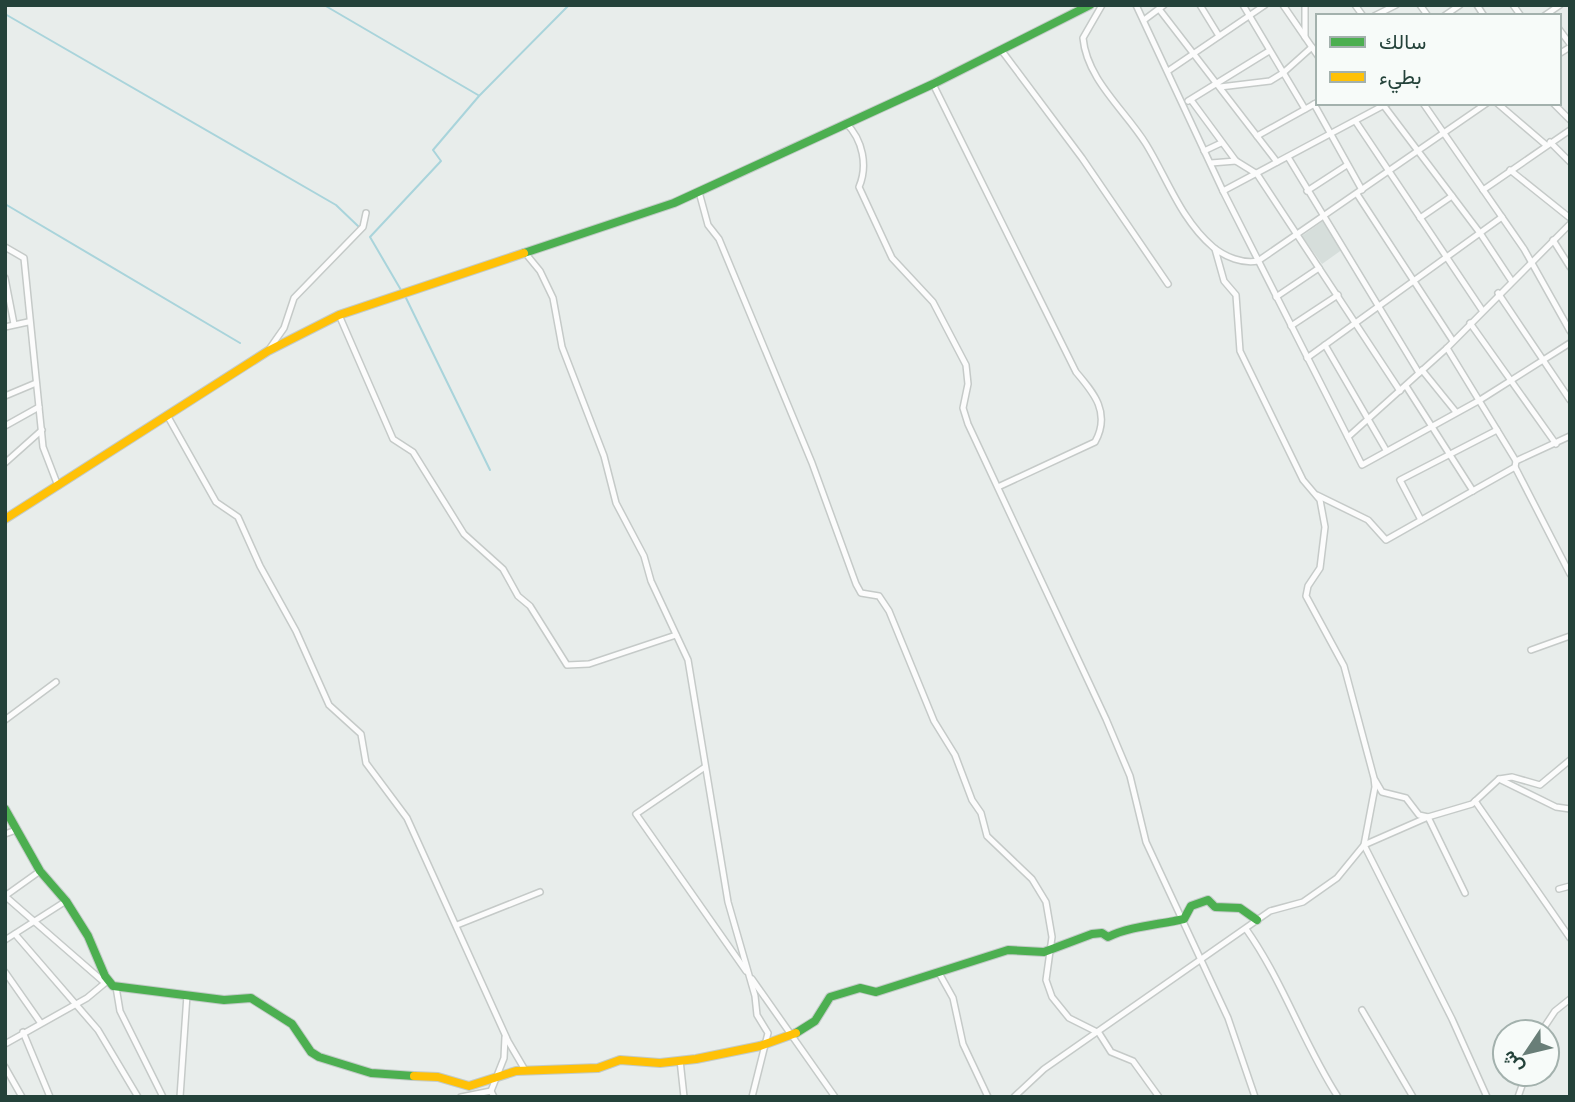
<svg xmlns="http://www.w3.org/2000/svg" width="1575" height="1102" font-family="'Titillium Web',Vazirmatn,sans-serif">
  <rect width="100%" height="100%" fill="#e8edeb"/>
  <!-- built -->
  <path fill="#d6dedb" d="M 1323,221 L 1343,249 L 1322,264 L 1302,236 Z"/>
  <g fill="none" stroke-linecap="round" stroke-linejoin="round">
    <!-- stream -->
    <g stroke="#a9d4db" stroke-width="2">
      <path d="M 324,5 L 478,95"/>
      <path d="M 5,14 L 336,205 L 359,227"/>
      <path d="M 5,204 L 240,343"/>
      <path d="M 401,290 L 370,237 L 441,161 L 433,150 L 479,96 L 569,5"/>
      <path d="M 406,298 L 490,470"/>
    </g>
    <defs>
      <g id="street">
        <path d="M 1102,5 L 1083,38 C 1087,80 1125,110 1146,144 C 1167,178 1181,220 1213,247 C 1225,257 1243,264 1258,261 L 1487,103"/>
        <path d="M 1136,5 L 1223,191 L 1362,465 L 1480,400 L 1570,343"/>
        <path d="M 1200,5 L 1219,36"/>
        <path d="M 1243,5 L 1305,109"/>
        <path d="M 1283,5 L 1318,56"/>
        <path d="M 1305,5 L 1305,37"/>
        <path d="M 1355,5 L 1363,16"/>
        <path d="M 1420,5 L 1428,16"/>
        <path d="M 1477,5 L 1484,16"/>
        <path d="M 1513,5 L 1521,16"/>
        <path d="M 1159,9 L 1277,162"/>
        <path d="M 1374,16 L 1396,5"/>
        <path d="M 1444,16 L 1460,5"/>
        <path d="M 1544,16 L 1560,5"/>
        <path d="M 1144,20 L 1164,5"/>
        <path d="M 1559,29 L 1570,44"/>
        <path d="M 1002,51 L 1082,158 L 1168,284"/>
        <path d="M 1559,54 L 1570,47"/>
        <path d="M 1168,71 L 1265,5"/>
        <path d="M 933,84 L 1076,372 C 1094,393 1111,413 1095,442 L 998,487"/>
        <path d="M 1220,87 L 1270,81 L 1283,73 L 1312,47"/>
        <path d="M 1191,100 L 1236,161 L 1257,174 L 1400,391"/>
        <path d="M 1188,101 L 1269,51"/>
        <path d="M 1423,103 L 1524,249 L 1570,331"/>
        <path d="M 1497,103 L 1546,145"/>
        <path d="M 1553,103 L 1570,120"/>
        <path d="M 1314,104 L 1362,190"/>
        <path d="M 1384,106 L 1480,233 L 1511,280"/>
        <path d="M 1356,122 L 1482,310"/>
        <path d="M 846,123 C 863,140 868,166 859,187 L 892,258 L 933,302 L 966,365 L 968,384 L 963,408 L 968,424 L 1106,719 L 1130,776 L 1146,842 L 1228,1018 L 1255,1097"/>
        <path d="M 1257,136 L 1318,102"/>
        <path d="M 1550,142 L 1570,162"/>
        <path d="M 1204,151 L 1221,143"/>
        <path d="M 1288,157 L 1419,373"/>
        <path d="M 1211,163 L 1236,161"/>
        <path d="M 1510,170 L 1570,218"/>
        <path d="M 1483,190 L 1570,130"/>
        <path d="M 1223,191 L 1388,103"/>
        <path d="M 1307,191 L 1347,165"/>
        <path d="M 699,192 L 708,225 L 719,239 L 812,463 L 856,584 L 861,593 L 879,596 L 889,611 L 934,721 L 955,755 L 972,800 L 981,813 L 987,836 L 1032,879 L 1046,902 L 1052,937 L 1046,980 L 1052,997 L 1069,1018 L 1099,1033 L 1111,1052 L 1133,1061 L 1159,1097"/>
        <path d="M 1357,194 L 1453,341"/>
        <path d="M 1420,218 L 1452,196"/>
        <path d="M 1553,240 L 1570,267"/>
        <path d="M 5,247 L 24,258 L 43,447 L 58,486"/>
        <path d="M 1215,249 L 1224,281 L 1236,295 L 1240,351 L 1303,480 L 1320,500 L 1325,527 L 1320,568 L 1308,586 L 1306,596 L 1344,666 L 1374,778 L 1375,787 L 1364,845 L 1452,1019 L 1487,1097"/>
        <path d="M 526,254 L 540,271 L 553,298 L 562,347 L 604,456 L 616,503 L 644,556 L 651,581 L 688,660 L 728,902 L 755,996 L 757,1015 L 768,1033 L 752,1097"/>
        <path d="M 5,278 L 14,324"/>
        <path d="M 1498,293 L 1570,400"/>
        <path d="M 1276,297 L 1319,268"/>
        <path d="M 339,315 L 393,439 L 413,452 L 464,534 L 503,569 L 518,596 L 530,606 L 567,665 L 589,664 L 676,635"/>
        <path d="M 1470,323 L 1556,444"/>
        <path d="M 1291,326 L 1338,295"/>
        <path d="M 5,327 L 28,322"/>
        <path d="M 1325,345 L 1386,450"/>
        <path d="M 270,348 L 284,328 L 294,298 L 363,227 L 366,213"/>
        <path d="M 1447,348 L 1516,461"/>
        <path d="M 1307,358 L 1502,217"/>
        <path d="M 1422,370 L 1456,412"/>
        <path d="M 1406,386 L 1473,491"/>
        <path d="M 5,396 L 36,383"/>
        <path d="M 167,415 L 216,502 L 238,517 L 260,566 L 296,631 L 329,705 L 361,734 L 366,763 L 407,818 L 508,1041 L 525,1070"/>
        <path d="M 5,426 L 39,407"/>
        <path d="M 1348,437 L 1447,348 L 1570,224"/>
        <path d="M 5,463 L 42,430"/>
        <path d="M 1515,467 L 1570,574"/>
        <path d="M 1317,495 L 1368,520 L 1386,540 L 1515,467 L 1516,461 L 1570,436"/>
        <path d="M 1421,520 L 1400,480 L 1497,430"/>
        <path d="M 1531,650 L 1570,636"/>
        <path d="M 5,720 L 56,682"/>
        <path d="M 705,767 L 636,814 L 746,971"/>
        <path d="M 1499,779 L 1556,807 L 1570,809"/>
        <path d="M 1375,780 L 1382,792 L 1406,798 L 1419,815 L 1428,817 L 1465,893"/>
        <path d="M 1475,801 L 1570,938"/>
        <path d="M 5,834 L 16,830"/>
        <path d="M 1559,889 L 1570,886"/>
        <path d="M 5,896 L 105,983 L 87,998 L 5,1044"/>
        <path d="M 5,896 L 40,871"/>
        <path d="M 457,925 L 540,892"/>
        <path d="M 1246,929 C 1283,981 1303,1043 1338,1097"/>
        <path d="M 15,934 L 98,1030 L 138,1097"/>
        <path d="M 5,940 L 66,901"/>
        <path d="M 5,972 L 40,1022"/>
        <path d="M 939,973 L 953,998 L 963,1044 L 988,1097"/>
        <path d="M 752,979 L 835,1097"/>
        <path d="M 116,987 L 120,1011 L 163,1097"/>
        <path d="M 1362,1010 L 1413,1097"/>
        <path d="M 23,1032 L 50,1097"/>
        <path d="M 1541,1032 L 1555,1011 L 1570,999"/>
        <path d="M 680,1060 L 684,1097"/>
        <path d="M 5,1067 L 22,1097"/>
        <path d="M 180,1097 L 187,995"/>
        <path d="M 461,1097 L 491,1091"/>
        <path d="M 494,1097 L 491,1091 L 504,1058 L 505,1037"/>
        <path d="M 1014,1097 L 1044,1069 L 1270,911 L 1303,902 L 1337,878 L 1364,845 L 1428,817 L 1472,804 L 1499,779 L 1512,777 L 1540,785 L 1570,760"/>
        <path d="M 1518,1097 L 1526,1074"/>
      </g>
      <g id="fast">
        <path d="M 524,253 L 674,203 L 933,84 L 1090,5"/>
        <path d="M 5,809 L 40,871 L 66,901 L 88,936 L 105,976 L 113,986 L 224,1000 L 251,998 L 292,1024 L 311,1052 L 319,1057 L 371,1073 L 414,1076"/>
        <path d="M 796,1033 L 815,1021 L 830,997 L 860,988 L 876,992 L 1008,950 L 1044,952 L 1092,934 L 1102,933 L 1108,937 C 1131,926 1158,925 1184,919 L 1191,906 L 1208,900 L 1215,907 L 1240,908 L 1257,920"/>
      </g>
      <g id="slow">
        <path d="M 5,519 L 268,351 L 339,315 L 524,253"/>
        <path d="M 414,1076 L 438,1077 L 469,1086 L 516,1071 L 598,1068 L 620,1060 L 660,1063 L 696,1059 L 760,1046 L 796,1033"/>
      </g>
    </defs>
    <!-- street casing -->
    <use href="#street" stroke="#c5cac8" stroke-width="8"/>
    <!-- fast casing -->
    <use href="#fast" stroke="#c3cbc8" stroke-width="10"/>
    <!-- slow casing -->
    <use href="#slow" stroke="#c3cbc8" stroke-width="10"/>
    <!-- street -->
    <use href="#street" stroke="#fcfcfc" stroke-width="5"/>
    <!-- fast -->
    <use href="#fast" stroke="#4caf50" stroke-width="8"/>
    <!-- slow -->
    <use href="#slow" stroke="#ffc107" stroke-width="8"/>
  </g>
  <!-- border -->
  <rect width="1575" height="1102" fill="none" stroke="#24423a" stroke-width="14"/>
  <!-- legend -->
  <rect x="1316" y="14" width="245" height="91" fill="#f7fbf9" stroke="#a3b1ad" stroke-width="2"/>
  <rect x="1330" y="37" width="35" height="10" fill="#4caf50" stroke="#a3b1ad" stroke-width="2"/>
  <text x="1379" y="49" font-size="21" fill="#24423a">سالك</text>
  <rect x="1330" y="72" width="35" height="10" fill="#ffc107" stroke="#a3b1ad" stroke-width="2"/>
  <text x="1379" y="84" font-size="21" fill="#24423a">بطيء</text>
  <!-- north arrow -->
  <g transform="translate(1526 1053) rotate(235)"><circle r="33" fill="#f7fbf9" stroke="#a3b1ad" stroke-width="2"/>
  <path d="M0-5L12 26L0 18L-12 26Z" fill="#697e78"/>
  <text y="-10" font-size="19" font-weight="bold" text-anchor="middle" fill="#24423a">ش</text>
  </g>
</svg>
